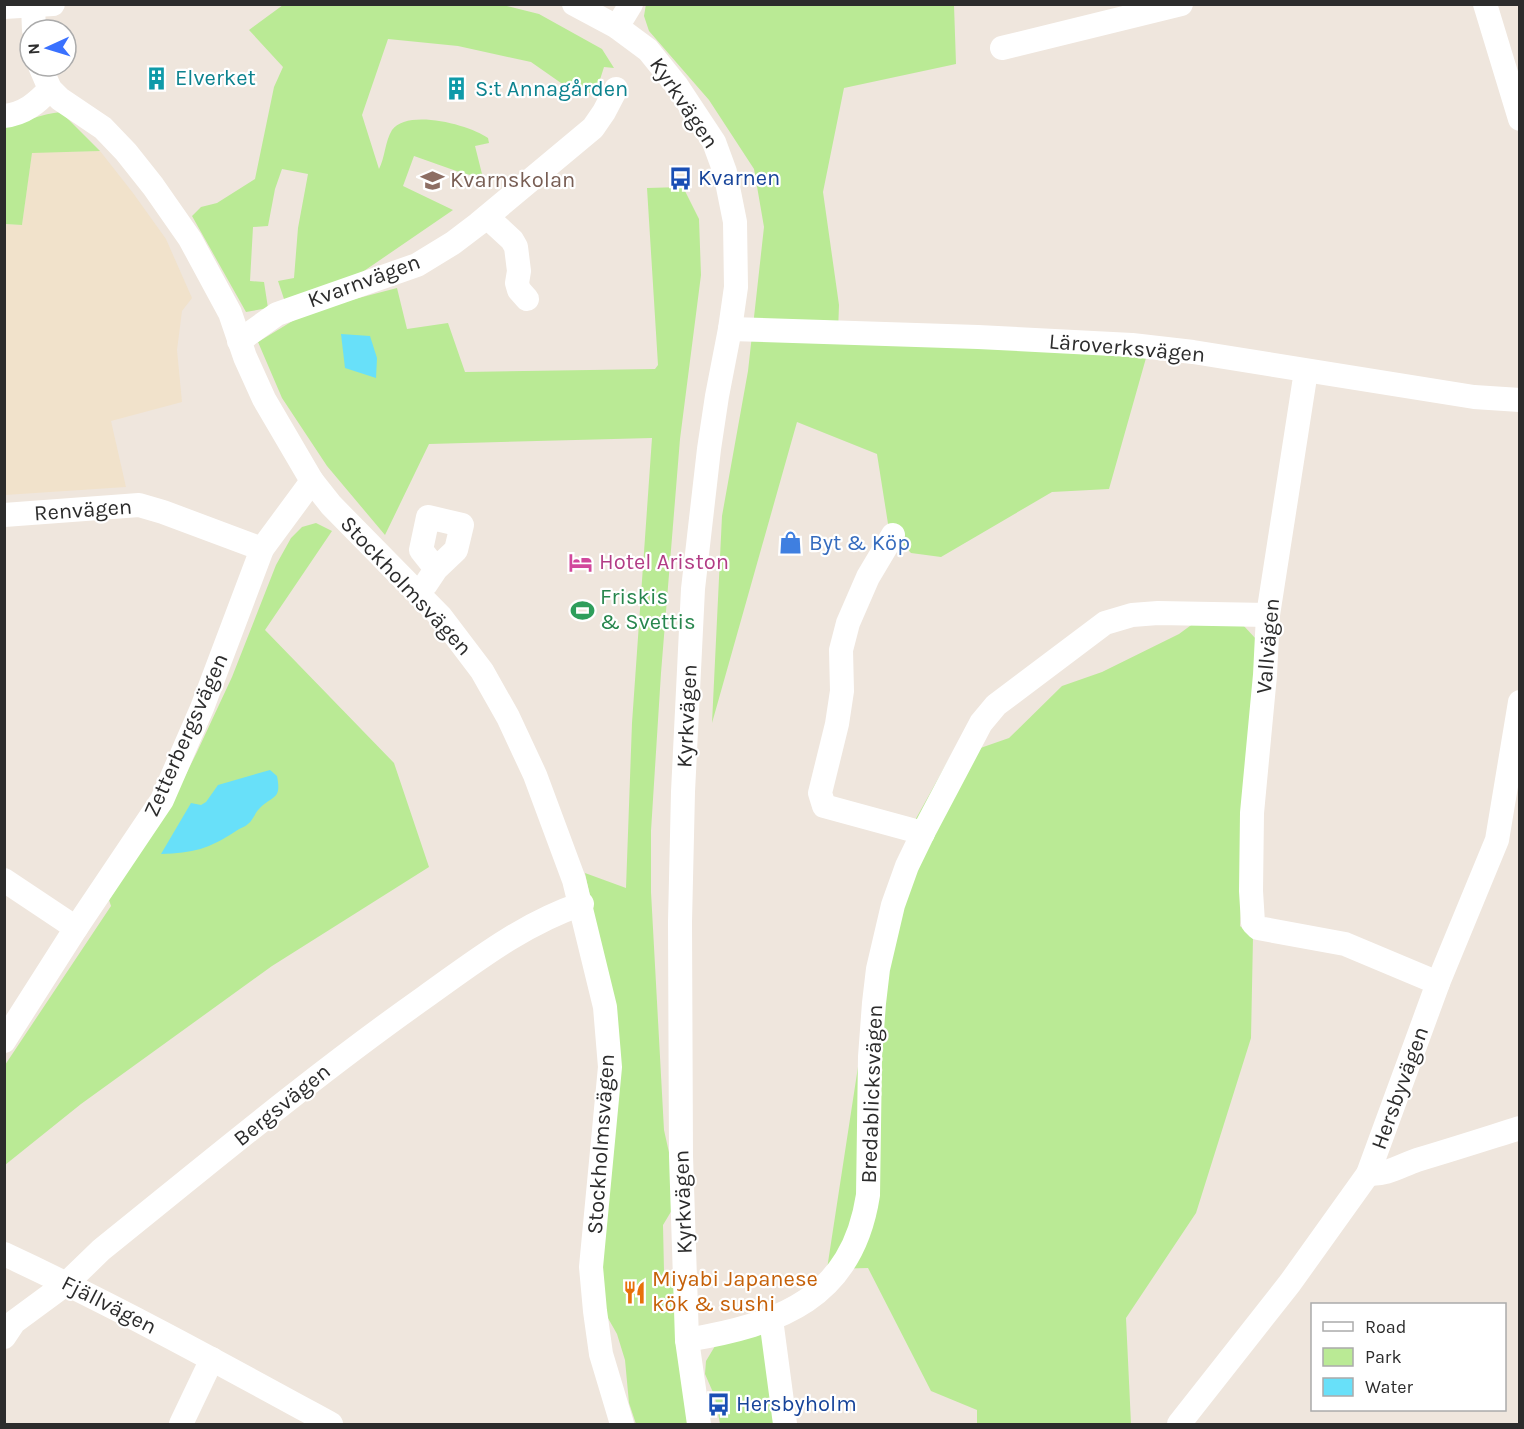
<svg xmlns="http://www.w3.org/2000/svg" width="1524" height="1429" font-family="Karla,sans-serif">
  <rect width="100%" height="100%" fill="#efe6dd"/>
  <!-- education -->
  <path fill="#f1e2cb" d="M 100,151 L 133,193 L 166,239 L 192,298 L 182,311 L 177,350 L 182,402 L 111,421 L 126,487 L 5,495 L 4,224 L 22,225 L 32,152 Z"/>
  <!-- green -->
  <g fill="#baea95">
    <path d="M 646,4 L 954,5 L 956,64 L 844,88 L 823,192 L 839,305 L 838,332 L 1146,358 L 1109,489 L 1052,492 L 941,557 L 911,553 L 889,530 L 877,454 L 797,422 L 712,723 L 722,516 L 748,371 L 764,227 L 754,169 L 709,100 L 649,31 L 644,16 Z"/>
    <path d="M 283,5 L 503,5 L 539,14 L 602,49 L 614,68 L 604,67 L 597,89 L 585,95 L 561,83 L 531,62 L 458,46 L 388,39 L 362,115 L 379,169 C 385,158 385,141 392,130 C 407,108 471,125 488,138 L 489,143 L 475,146 L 483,178 L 462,173 L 414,156 L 403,186 L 453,210 L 345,284 L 285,302 L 278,281 L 294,278 L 298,228 L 308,174 L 282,169 L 275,189 L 268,226 L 253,227 L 250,281 L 264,282 L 268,308 L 246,312 L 192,216 L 201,207 L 217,203 L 255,179 L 274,87 L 283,67 L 249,30 Z"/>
    <path d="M 61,112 L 100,151 L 32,153 L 22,225 L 5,224 L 5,122 C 26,123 40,114 61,112 Z"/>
    <path d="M 683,187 L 699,219 L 701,275 L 680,439 L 661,673 L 651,831 L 651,892 L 664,1130 L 672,1166 L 672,1210 L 663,1225 L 664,1271 L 673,1274 L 688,1424 L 636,1424 L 629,1403 L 625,1360 L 617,1334 L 600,1304 L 613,1003 L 585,873 L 626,888 L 632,723 L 652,438 L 429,444 L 385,535 L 327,466 L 282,398 L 258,342 L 309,311 L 397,288 L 407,329 L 448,323 L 465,372 L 655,369 L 658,365 L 647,188 Z"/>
    <path d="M 316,523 L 332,531 L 265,630 L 394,763 L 429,867 L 272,966 L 81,1104 L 5,1165 L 5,1065 L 111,906 L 109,900 L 181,784 L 197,752 L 232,677 L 276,565 L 291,538 L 302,527 Z"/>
    <path d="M 1194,623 L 1243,625 L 1256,639 L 1247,783 L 1240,926 L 1253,937 L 1251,1038 L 1196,1213 L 1126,1318 L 1131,1424 L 977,1424 L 977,1410 L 931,1391 L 868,1268 L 827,1269 L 877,943 L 913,824 L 949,759 L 1009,738 L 1062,686 L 1102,672 L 1179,634 Z"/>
    <path d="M 761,1330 L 775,1424 L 720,1424 L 715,1397 L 705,1374 L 706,1361 L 715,1346 Z"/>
  </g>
  <!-- water -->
  <g fill="#68e0f9">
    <path d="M 341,334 L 370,336 L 377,358 L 376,378 L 345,368 Z"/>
    <path d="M 270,770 L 277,776 C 282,801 272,795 259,809 C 255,813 253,820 248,824 C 245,827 240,828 236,831 C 209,849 193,853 161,854 L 191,803 L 201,805 L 206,802 L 218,785 Z"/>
  </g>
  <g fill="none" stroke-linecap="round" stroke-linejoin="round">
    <!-- minor -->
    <g stroke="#fff" stroke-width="24">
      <path d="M 574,4 L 617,27 L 648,50 L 677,86 L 714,142 L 725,172 L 735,222 L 736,287 L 730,329 L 717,396 L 709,449 L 693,589 L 683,792 L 680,922 L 681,1156 L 687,1340 L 699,1424"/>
      <path d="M 1485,4 L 1520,119"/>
      <path d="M 33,6 L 34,30"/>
      <path d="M 4,7 L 53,4"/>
      <path d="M 617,27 L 631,4"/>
      <path d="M 1002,48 L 1181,4"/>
      <path d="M 40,66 L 50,89 L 60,99 L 103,128 L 126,152 L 153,186 L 190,239 L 230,313 L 245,357 L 264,399 L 312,481 L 331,505 L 441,617 L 482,671 L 508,717 L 535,775 L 574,880 L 605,1007 L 610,1067 L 591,1267 L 595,1311 L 601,1354 L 622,1424"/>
      <path d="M 4,116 C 24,114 37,103 50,89"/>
      <path d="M 487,217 L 512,240 L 516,247 L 519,271 L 517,283 L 519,290 L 527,299"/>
      <path d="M 730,329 L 978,337 L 1132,345 L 1193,352 L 1474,397 L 1520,400"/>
      <path d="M 239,341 L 277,314 L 417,265 L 453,243 L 478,224 L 593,128 L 604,112 L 616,89"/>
      <path d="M 1306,371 L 1268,615 L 1265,675 L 1252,813 L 1251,891 L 1253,923 L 1258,928 L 1345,944 L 1438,983"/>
      <path d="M 4,515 L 139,505 L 163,512 L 262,549"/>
      <path d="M 893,535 L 868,577 L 848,623 L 841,650 L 842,691 L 837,724 L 820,793 L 824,806 L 923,833"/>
      <path d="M 418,592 L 426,584 L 436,569 L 456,550 L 462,525 L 428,517 L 421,550 L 436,569"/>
      <path d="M 4,880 L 76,928"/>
      <path d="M 4,1041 L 76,928 L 162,800 L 202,708 L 262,549 L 312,481"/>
      <path d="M 1368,1174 C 1387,1175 1400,1166 1417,1160 C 1451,1150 1485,1139 1520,1128"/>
      <path d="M 4,1254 C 116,1306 223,1365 331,1424"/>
      <path d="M 771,1319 L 785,1424"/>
      <path d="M 4,1337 L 14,1322 L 67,1283 L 101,1250 C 208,1164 313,1076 425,997 C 474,962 524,923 582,904"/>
      <path d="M 687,1340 C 780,1324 852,1299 868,1195 L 870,1057 L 874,1003 L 878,969 L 893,905 L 907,866 L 923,833 L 981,723 L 996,705 L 1105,623 L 1132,615 L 1158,613 L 1268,615"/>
      <path d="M 181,1424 L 212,1359"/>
      <path d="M 1179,1424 L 1290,1283 L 1368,1174 L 1438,983 L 1497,840 L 1520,702"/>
    </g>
  </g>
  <!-- icons -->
  <defs>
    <symbol id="building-bare" viewBox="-9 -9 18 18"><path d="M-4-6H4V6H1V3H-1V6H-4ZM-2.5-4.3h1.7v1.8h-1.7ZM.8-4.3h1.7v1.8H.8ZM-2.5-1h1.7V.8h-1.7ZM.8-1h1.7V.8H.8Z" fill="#0f9aa8" stroke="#fff" stroke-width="2.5" paint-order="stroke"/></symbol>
    <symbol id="bus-bare" viewBox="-9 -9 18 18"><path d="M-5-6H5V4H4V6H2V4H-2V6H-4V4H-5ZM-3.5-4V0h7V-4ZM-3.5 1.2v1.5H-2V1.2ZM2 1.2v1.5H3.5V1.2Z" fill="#1a4fb4" stroke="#fff" stroke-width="2.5" paint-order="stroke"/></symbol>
    <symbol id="school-bare" viewBox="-9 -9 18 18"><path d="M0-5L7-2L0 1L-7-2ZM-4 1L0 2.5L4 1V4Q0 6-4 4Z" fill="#8d6e63" stroke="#fff" stroke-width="2.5" paint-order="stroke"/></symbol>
    <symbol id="shop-bare" viewBox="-9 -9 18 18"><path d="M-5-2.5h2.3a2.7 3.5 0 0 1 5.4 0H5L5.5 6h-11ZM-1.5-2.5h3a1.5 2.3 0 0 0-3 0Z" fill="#3f7fe0" stroke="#fff" stroke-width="2.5" paint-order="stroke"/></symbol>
    <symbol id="hotel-bare" viewBox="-9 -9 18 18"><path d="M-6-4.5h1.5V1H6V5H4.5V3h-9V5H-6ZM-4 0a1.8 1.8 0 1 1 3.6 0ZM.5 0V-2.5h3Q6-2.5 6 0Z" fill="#d1479c" stroke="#fff" stroke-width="2.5" paint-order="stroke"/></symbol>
    <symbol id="stadium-bare" viewBox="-9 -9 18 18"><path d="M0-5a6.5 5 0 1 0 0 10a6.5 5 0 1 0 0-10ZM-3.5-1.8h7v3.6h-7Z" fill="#2e9e5b" stroke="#fff" stroke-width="2.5" paint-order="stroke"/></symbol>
    <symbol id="restaurant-bare" viewBox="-9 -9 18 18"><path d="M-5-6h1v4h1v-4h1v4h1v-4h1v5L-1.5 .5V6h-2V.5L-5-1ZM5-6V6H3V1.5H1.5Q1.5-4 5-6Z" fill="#e8710a" stroke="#fff" stroke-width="2.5" paint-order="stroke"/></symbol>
  </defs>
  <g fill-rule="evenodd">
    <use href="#building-bare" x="140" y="62" width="33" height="33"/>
    <use href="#building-bare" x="440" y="72" width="33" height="33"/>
    <use href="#bus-bare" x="664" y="162" width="33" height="33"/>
    <use href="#school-bare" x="416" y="164" width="33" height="33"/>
    <use href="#shop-bare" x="774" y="526" width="33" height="33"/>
    <use href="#hotel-bare" x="564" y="546" width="33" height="33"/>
    <use href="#stadium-bare" x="566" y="594" width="33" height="33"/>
    <use href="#restaurant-bare" x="618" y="1276" width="33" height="33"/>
    <use href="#bus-bare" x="702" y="1388" width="33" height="33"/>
  </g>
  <g text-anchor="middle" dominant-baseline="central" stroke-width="4.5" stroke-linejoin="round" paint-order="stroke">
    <!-- culture labels -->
    <g font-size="22" fill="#0d838f" stroke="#fff" text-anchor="start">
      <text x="175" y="78">Elverket</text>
      <text x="475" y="89">S:t Annagården</text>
    </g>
    <!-- street labels -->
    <g font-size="22" fill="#2c2c2c" stroke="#fff">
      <text transform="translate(684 103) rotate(56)">Kyrkvägen</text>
      <text transform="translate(364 281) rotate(-20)">Kvarnvägen</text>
      <text transform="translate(1127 348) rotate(5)">Läroverksvägen</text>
      <text transform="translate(83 510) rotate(-4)">Renvägen</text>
      <text transform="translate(406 586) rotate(47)">Stockholmsvägen</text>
      <text transform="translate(1268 646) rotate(-85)">Vallvägen</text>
      <text transform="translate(687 716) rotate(-87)">Kyrkvägen</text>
      <text transform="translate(186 735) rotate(-66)">Zetterbergsvägen</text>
      <text transform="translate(1400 1088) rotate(-70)">Hersbyvägen</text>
      <text transform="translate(872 1094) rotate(-88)">Bredablicksvägen</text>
      <text transform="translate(282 1105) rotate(-39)">Bergsvägen</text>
      <text transform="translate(601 1144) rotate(-86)">Stockholmsvägen</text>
      <text transform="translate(683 1202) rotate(-92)">Kyrkvägen</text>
      <text transform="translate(109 1305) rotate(27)">Fjällvägen</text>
    </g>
    <!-- transit labels -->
    <g font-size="22" fill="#164399" stroke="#fff" text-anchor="start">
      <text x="698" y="178">Kvarnen</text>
      <text x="736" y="1404">Hersbyholm</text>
    </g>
    <!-- education labels -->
    <g font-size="22" fill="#785e54" stroke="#fff" text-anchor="start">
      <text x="450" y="180">Kvarnskolan</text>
    </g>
    <!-- shop labels -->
    <g font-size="22" fill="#366cbe" stroke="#fff" text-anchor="start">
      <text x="809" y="543">Byt &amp; Köp</text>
    </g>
    <!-- hotel labels -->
    <g font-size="22" fill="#b23c85" stroke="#fff" text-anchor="start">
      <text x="599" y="562">Hotel Ariston</text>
    </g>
    <!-- leisure labels -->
    <g font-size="22" fill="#27864d" stroke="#fff" text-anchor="start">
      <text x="600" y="597">Friskis<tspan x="600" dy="25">&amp; Svettis</tspan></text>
    </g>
    <!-- food labels -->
    <g font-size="22" fill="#c56008" stroke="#fff" text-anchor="start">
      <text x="652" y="1279">Miyabi Japanese<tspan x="652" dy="25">kök &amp; sushi</tspan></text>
    </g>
  </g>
  <!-- border -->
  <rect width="1524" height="1429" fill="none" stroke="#2c2c2c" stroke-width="12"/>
  <!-- legend -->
  <rect x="1311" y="1303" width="195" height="108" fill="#ffffff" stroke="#ababab" stroke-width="1.5"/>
  <rect x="1323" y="1322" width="30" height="9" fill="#ffffff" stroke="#ababab" stroke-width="1.5"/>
  <text x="1365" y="1333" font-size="18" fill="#2c2c2c">Road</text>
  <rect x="1323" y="1348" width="30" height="18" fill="#baea95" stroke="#ababab" stroke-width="1.5"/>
  <text x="1365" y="1363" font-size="18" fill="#2c2c2c">Park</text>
  <rect x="1323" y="1378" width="30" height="18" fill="#68e0f9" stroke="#ababab" stroke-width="1.5"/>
  <text x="1365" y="1393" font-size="18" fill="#2c2c2c">Water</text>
  <!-- north arrow -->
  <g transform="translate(48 48) rotate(266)"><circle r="28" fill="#ffffff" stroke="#ababab" stroke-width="1.5"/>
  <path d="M0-4.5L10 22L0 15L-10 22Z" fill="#3a71ff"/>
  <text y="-9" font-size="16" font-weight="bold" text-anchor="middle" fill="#2c2c2c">N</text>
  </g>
</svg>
